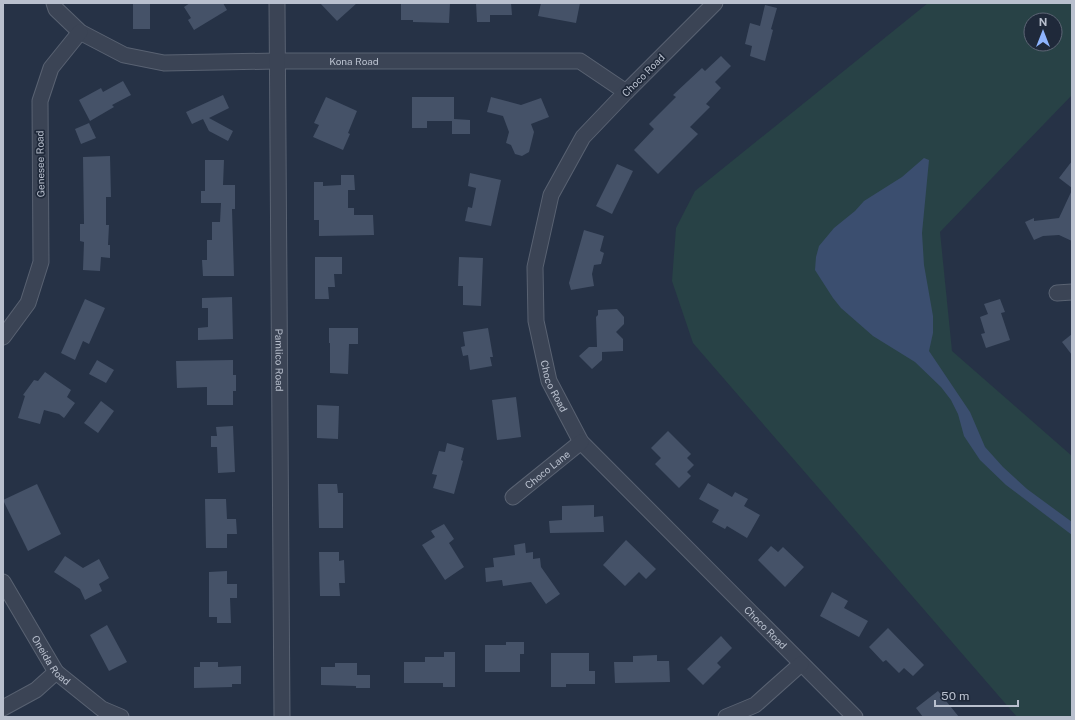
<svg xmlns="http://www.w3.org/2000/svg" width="1075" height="720" font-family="'Public Sans',sans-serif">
  <rect width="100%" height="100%" fill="#263246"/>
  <!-- green -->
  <path fill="#284246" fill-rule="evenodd" d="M 928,3 L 1072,3 L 1072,95 L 940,232 L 952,351 L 1072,456 L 1072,717 L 1017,717 L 693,343 L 672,281 L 676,228 L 695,191 ZM 1031,20 L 1055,20 L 1055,44 L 1031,44 Z"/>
  <!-- water -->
  <path fill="#3b4e6f" d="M 924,158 L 929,160 L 922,233 L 924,265 L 933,316 L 933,333 L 929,351 L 970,412 L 985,447 L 1003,467 L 1027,489 L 1072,522 L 1072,535 L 1006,485 L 980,460 L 964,436 L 958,414 L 951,400 L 941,387 L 915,362 L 873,336 L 841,308 L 833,298 L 815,270 L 816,257 L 819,246 L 834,228 L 855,211 L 864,201 L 902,177 Z"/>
  <!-- building -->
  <g fill="#455268">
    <rect x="133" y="3" width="17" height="26"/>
    <path d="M 190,3 L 223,3 L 227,10 L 194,30 L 188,20 L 191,18 L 184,7 Z"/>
    <path d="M 320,3 L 357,3 L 337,21 Z"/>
    <path d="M 401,3 L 450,3 L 449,23 L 413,22 L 413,20 L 401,20 Z"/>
    <path d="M 476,3 L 511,3 L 512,15 L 490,15 L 490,22 L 477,22 Z"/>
    <path d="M 541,3 L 580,3 L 576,23 L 538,16 Z"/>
    <path d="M 765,5 L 777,8 L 771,29 L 773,30 L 765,61 L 750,56 L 752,46 L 745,44 L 750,23 L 760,26 Z"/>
    <path d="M 721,56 L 731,66 L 715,82 L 721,88 L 706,104 L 710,107 L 690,127 L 698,134 L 658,174 L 634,150 L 654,129 L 649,124 L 676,97 L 673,95 L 702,68 L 705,71 Z"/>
    <path d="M 123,81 L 131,95 L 112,105 L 114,107 L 90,121 L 79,100 L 101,88 L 103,92 Z"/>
    <path d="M 223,95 L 229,108 L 209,118 L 233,131 L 228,141 L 209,131 L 203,119 L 192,124 L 186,112 Z"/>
    <path d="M 326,97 L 357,111 L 348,133 L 350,134 L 343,150 L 313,137 L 319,125 L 314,123 Z"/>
    <path d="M 412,97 L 454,97 L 454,119 L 470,120 L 470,134 L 452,134 L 452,121 L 427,121 L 427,128 L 412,128 Z"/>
    <path d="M 491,97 L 521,105 L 541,98 L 549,117 L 531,124 L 534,132 L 529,152 L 522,156 L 515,154 L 511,145 L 506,143 L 509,132 L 503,116 L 487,112 Z"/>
    <path d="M 89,123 L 96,138 L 81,144 L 75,129 Z"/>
    <path d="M 110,156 L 111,197 L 106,197 L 106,225 L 109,225 L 108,245 L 110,245 L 110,258 L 101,257 L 100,271 L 83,270 L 84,242 L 80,241 L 80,224 L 84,224 L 83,157 Z"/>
    <path d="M 205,160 L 224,160 L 223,185 L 235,185 L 235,209 L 232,209 L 234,276 L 203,276 L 202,260 L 207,260 L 207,240 L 212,240 L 212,222 L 220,222 L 221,203 L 201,203 L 201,191 L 205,191 Z"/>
    <path d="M 1072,161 L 1072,188 L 1059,178 Z"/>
    <path d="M 617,164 L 633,171 L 612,214 L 596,206 Z"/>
    <path d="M 470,173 L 501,180 L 491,226 L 465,221 L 468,207 L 472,208 L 476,188 L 468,186 Z"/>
    <path d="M 341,175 L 354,175 L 355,190 L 348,190 L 348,208 L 354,208 L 354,215 L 373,215 L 374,235 L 319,236 L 319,220 L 314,220 L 314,182 L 323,182 L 323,186 L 341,185 Z"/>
    <path d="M 1072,190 L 1072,241 L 1059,235 L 1043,236 L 1034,240 L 1025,222 L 1034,218 L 1034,221 L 1059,218 Z"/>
    <path d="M 584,230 L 604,236 L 600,251 L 604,253 L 601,264 L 594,265 L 592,274 L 594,286 L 571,290 L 569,283 Z"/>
    <path d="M 315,257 L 342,257 L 342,274 L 334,274 L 335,287 L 328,287 L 329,299 L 315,299 Z"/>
    <path d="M 459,257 L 483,258 L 481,306 L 463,305 L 463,286 L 458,286 Z"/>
    <path d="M 232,297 L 233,339 L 198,340 L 198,328 L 208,327 L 208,308 L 202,308 L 202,298 Z"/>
    <path d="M 85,299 L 105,308 L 89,344 L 83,341 L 75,360 L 61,353 Z"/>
    <path d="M 1000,299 L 1005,312 L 1001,313 L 1010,340 L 986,348 L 981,334 L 985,333 L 980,317 L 988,314 L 984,304 Z"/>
    <path d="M 617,309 L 624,317 L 624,324 L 616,332 L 623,339 L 623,351 L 602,352 L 602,360 L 592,369 L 579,356 L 589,347 L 597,347 L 596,317 L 598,315 L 598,310 Z"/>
    <path d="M 329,328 L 358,328 L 358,344 L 349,344 L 348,374 L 330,373 L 330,343 L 329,343 Z"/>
    <path d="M 488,328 L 493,357 L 490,357 L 492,366 L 470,370 L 468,355 L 463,356 L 461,347 L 465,346 L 463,332 Z"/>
    <path d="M 1072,334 L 1072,355 L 1062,342 Z"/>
    <path d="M 97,360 L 114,370 L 106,383 L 89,374 Z"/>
    <path d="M 233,360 L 233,375 L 236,375 L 236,391 L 233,391 L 233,405 L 207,405 L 207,387 L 177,388 L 176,361 Z"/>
    <path d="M 45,372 L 71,390 L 67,397 L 75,403 L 64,418 L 59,414 L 44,410 L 40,424 L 18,418 L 25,396 L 23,395 L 34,380 L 38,381 Z"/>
    <path d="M 516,397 L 521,437 L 497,440 L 492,400 Z"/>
    <path d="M 101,401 L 114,411 L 98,433 L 84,423 Z"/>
    <path d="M 317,405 L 339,406 L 338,439 L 317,438 Z"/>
    <path d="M 233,426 L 235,472 L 218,473 L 217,447 L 211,447 L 211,436 L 217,436 L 216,427 Z"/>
    <path d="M 668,431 L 691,454 L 687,458 L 694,465 L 687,472 L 691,476 L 679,488 L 655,464 L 661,458 L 651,448 Z"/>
    <path d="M 447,443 L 464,448 L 461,460 L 463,461 L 454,494 L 433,488 L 437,475 L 432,474 L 439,451 L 445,452 Z"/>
    <path d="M 708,483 L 732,497 L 735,492 L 748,499 L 744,506 L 760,515 L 747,538 L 727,526 L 725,529 L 712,522 L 719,510 L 699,499 Z"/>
    <path d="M 37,484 L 61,534 L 28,551 L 3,500 Z"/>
    <path d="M 318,484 L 337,484 L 338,493 L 343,493 L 343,528 L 319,528 Z"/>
    <path d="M 205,499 L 226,499 L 227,519 L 236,519 L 237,534 L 227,534 L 227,548 L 206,548 Z"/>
    <path d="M 594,505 L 594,517 L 603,516 L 604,532 L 550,533 L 549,521 L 562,520 L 562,506 Z"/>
    <path d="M 444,524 L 454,539 L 449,543 L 464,567 L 445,580 L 422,545 L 435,537 L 431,531 Z"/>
    <path d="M 626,540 L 656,569 L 646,579 L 639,572 L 625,586 L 603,565 Z"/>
    <path d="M 525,543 L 526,553 L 533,552 L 533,559 L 540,558 L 541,567 L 560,594 L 546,604 L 531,582 L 503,586 L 502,580 L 486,582 L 485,568 L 494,567 L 493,558 L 515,555 L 514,545 Z"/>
    <path d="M 771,546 L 778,552 L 783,547 L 804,567 L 785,587 L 758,560 Z"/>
    <path d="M 319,552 L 339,552 L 339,561 L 344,560 L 345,583 L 339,583 L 340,596 L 320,596 Z"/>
    <path d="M 65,556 L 83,568 L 99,559 L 109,578 L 99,584 L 102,591 L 85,600 L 80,589 L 54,572 Z"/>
    <path d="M 227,571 L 227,584 L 237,584 L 237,598 L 230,598 L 231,623 L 217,623 L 217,617 L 209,617 L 209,572 Z"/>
    <path d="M 832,592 L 848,601 L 844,608 L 868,621 L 859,637 L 820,616 Z"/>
    <path d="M 107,625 L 127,662 L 109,671 L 90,635 Z"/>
    <path d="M 888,628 L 924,665 L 913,676 L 904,668 L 899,673 L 886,660 L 883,662 L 869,647 Z"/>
    <path d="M 721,636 L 732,648 L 717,663 L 721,667 L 703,685 L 687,669 Z"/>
    <path d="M 506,642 L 524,642 L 524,654 L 520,654 L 520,672 L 485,672 L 485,645 L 506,645 Z"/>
    <path d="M 444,652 L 455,652 L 455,687 L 443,687 L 443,683 L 404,683 L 404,662 L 425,662 L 425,657 L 444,657 Z"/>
    <path d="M 551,653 L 589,653 L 589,671 L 595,671 L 595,684 L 566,684 L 566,687 L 551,687 Z"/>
    <path d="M 657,655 L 657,661 L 669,661 L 670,682 L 615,683 L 614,662 L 633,662 L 633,656 Z"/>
    <path d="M 200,662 L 218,662 L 218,667 L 241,666 L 241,684 L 232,684 L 232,687 L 194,688 L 194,667 L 200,667 Z"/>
    <path d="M 335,663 L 357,663 L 357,675 L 370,675 L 370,688 L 356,688 L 356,686 L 321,685 L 321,667 L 335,667 Z"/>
    <path d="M 938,691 L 959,717 L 923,717 L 916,708 Z"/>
  </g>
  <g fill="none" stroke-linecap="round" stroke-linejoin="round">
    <defs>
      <g id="minor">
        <path id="s1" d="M 54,3 L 56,9 L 80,32 L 124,55 L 164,63 L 277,61 L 580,61 L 626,92"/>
        <path id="s2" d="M 277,3 L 282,717"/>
        <path id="s3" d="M 715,3 L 626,92 L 583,137 L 551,195 L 535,267 L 536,321 L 549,381 L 581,442 L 855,717"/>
        <path d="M 1057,293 L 1072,292"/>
        <path d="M 3,337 L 28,303 L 41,262 L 40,101 L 51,68 L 80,32"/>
        <path id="s4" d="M 513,497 L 581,442"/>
        <path id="s5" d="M 3,582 L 56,672 L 102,709 L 121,717"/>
        <path d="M 3,708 L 36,690 L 56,672"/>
        <path d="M 726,717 L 755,705 L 801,664"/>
      </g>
    </defs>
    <!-- minor casing -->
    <use href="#minor" stroke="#596272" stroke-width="17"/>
    <!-- minor -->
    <use href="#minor" stroke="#3b4455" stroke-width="15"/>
  </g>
  <g text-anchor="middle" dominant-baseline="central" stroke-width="3.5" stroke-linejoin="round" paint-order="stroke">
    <!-- street labels -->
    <g font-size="10" fill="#b9c0ce" stroke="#1f293a">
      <text stroke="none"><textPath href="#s1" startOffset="320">Kona Road</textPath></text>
      <text transform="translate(643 75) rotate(-45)">Choco Road</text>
      <text transform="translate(40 164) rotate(-91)">Genesee Road</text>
      <text stroke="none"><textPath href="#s2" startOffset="357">Pamlico Road</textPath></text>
      <text stroke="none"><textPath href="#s3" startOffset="450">Choco Road</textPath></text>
      <text stroke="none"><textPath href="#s4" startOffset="44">Choco Lane</textPath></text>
      <text stroke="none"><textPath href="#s3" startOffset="774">Choco Road</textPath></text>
      <text stroke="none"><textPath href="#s5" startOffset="92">Oneida Road</textPath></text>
    </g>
  </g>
  <!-- border -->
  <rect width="1075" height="720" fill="none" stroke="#b9c0ce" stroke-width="8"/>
  <!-- north arrow -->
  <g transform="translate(1043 32)"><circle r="19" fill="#1f293a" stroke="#5d6575"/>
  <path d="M0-3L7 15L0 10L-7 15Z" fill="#8eb4fe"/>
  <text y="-6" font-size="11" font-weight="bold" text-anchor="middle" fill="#b9c0ce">N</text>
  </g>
  <!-- scale -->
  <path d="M935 700v6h83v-6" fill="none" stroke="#b9c0ce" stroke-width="2"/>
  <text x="941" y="700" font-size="12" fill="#b9c0ce" stroke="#1f293a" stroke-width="3" paint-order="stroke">50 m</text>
</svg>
